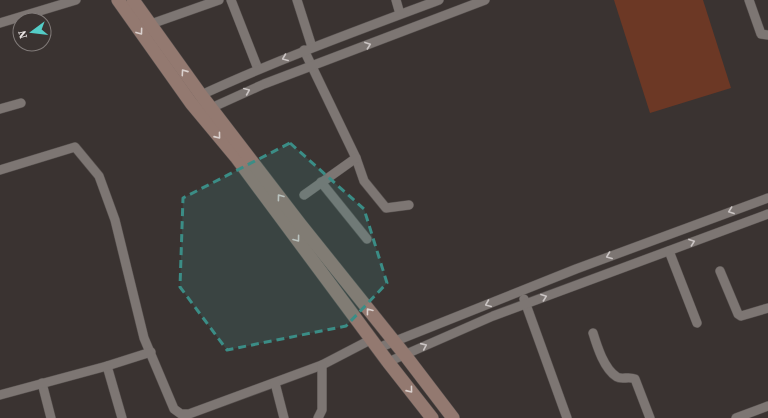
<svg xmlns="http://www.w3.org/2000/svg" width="768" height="418" font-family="'Source Serif 4',serif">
  <rect width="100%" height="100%" fill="#3a3331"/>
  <!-- green -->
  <path fill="#6c3825" d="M 614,0 L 703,0 L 731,88 L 650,113 Z"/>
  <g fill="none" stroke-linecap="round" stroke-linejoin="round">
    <defs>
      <g id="street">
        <path d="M 231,0 L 258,69"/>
        <path d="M 297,0 L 312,47"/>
        <path d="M 396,0 L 400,14"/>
        <path d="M 749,0 L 761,34 L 768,35"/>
        <path d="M 0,23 L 76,0"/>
        <path d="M 151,24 L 219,0"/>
        <path d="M 304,50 L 356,158 L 364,181 L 386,208 L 409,205"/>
        <path d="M 201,95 C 279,59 359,30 439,0"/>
        <path d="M 211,108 L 264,84 L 485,0"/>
        <path d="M 0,109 L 21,103"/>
        <path d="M 0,170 L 75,147 L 99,176 L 115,220 L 144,338 L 174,409 L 181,414 L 189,414 L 322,365 L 372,339"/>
        <path d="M 321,182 L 367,239"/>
        <path d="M 304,195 L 356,158"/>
        <path d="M 669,251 L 697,323"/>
        <path d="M 720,271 L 738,314 L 741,316 L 768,308"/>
        <path d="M 524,299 L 567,418"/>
        <path d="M 593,333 C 597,346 604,369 617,377 C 622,380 629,376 635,379 L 650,418"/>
        <path d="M 378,348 L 576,269 L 768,198"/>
        <path d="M 388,362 L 493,316 L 768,214"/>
        <path d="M 107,366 L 122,418"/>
        <path d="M 42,383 L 51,418"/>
        <path d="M 275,383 L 284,418"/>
        <path d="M 0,395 L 107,366 L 151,352"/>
        <path d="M 318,418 L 322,410 L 322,365"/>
        <path d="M 736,418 L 768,406"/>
      </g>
      <g id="secondary">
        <path d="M 118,0 L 191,103 L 236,157 L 388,362 L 432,418"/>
        <path d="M 133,0 L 201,95 L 300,224 L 405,355 L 453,418"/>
      </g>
    </defs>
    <!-- street casing -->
    <use href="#street" stroke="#56504e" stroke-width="10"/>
    <!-- secondary casing -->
    <use href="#secondary" stroke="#56504e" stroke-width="14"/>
    <!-- street -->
    <use href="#street" stroke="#7d7673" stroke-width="9"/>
    <!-- secondary -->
    <use href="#secondary" stroke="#937970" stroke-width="13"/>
  </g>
  <!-- one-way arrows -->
  <defs><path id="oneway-chevron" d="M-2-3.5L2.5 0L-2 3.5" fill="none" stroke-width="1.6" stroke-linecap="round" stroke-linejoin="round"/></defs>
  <g stroke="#dad1ce">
    <use href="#oneway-chevron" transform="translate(140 32) rotate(54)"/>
    <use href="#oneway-chevron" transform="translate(184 72) rotate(-125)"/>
    <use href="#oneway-chevron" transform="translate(218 136) rotate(51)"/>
    <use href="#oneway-chevron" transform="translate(280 197) rotate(-127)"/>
    <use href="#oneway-chevron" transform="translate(297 239) rotate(53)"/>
    <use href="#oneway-chevron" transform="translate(369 311) rotate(-128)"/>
    <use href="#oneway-chevron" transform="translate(410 390) rotate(51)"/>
  </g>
  <g stroke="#cbc5c4">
    <use href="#oneway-chevron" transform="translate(368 45) rotate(-20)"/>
    <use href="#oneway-chevron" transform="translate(285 58) rotate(158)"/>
    <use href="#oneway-chevron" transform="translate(247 91) rotate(-23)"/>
    <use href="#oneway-chevron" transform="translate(731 211) rotate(160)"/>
    <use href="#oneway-chevron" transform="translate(692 242) rotate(-20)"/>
    <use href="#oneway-chevron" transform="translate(609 256) rotate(159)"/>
    <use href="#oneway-chevron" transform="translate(544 297) rotate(-20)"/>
    <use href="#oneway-chevron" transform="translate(488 304) rotate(158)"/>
    <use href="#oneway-chevron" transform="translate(424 346) rotate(-24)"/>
  </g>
  <!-- marked area -->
  <path fill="#3b8d86" fill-opacity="0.2" stroke="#3b8d86" stroke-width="3" stroke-dasharray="8 5" stroke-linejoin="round" d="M 290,143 L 364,209 L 387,283 L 346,326 L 227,350 L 180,287 L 183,198 Z"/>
  <!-- north arrow -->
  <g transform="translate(32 32) rotate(255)"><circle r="19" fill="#3a3331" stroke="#817b79"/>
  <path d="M0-3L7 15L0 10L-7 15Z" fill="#54cdc7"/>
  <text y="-6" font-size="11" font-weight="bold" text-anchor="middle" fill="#ece7e6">N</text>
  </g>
</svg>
